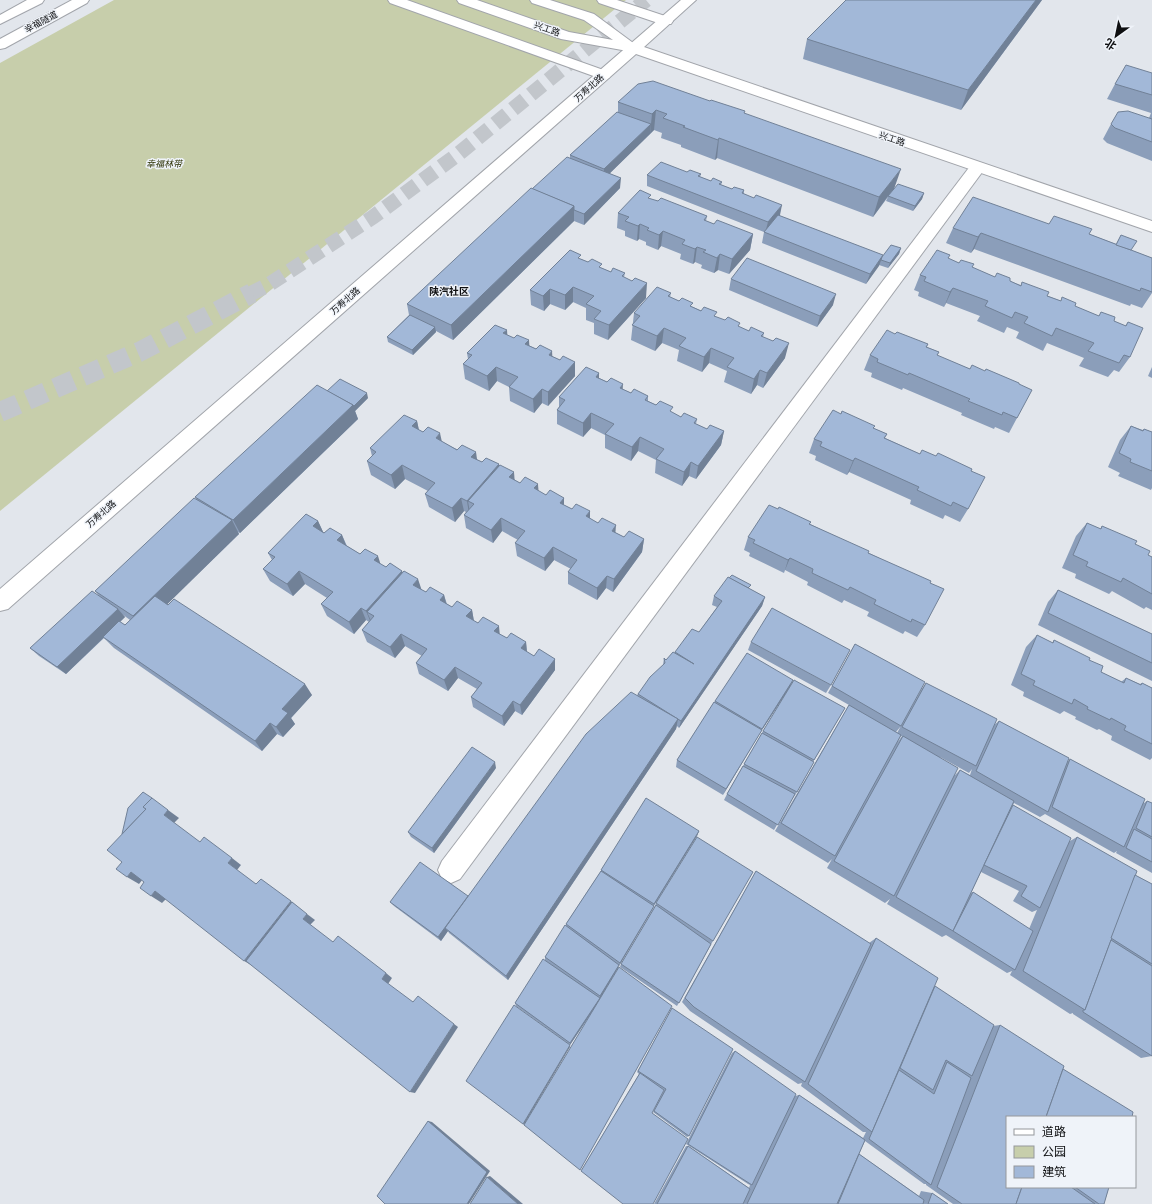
<svg xmlns="http://www.w3.org/2000/svg" width="1152" height="1204" font-family="'Source Serif 4','Noto Sans SC',serif">
  <rect width="100%" height="100%" fill="#e2e6ec"/>
  <!-- green -->
  <path fill="#c7ceab" d="M 114,0 L 626,0 L 0,511 L 0,63 Z"/>
  <g fill="none" stroke-linecap="round" stroke-linejoin="round">
    <!-- primary-tunnel-far1 -->
    <path stroke="#c2c6cb" stroke-width="15" stroke-dasharray="15 8" stroke-linecap="butt" d="M 250,294 L 268,285 L 373,217 L 457,155 L 646,0"/>
    <!-- primary-tunnel -->
    <path stroke="#c2c6cb" stroke-width="20" stroke-dasharray="20 10" stroke-linecap="butt" d="M 0,412 L 139,352 L 252,293"/>
    <defs>
      <g id="street">
        <path d="M 457,0 L 477,0 L 569,32 L 613,40 L 584,20 L 532,3 L 530,0 L 550,0 L 594,14 L 640,48 L 638,51 L 633,52 L 561,39 L 459,3 Z"/>
        <path d="M 977,163 L 983,165 L 985,168 L 983,171 L 460,879 L 451,883 L 442,879 L 438,870 L 442,861 L 971,165 Z"/>
      </g>
      <g id="secondary">
        <path d="M 27,0 L 44,0 L 42,3 L 0,24 L 0,15 Z"/>
        <path d="M 681,0 L 696,0 L 644,47 L 1152,221 L 1152,232 L 636,54 L 8,609 L 0,611 L 0,589 Z"/>
      </g>
      <g id="primary">
        <path d="M 72,0 L 89,0 L 87,3 L 5,48 L 0,49 L 0,39 Z"/>
        <path d="M 388,0 L 407,0 L 609,72 L 611,75 L 609,78 L 604,79 L 599,78 L 390,3 Z"/>
        <path d="M 597,0 L 617,0 L 671,18 L 673,21 L 671,24 L 661,24 L 599,3 Z"/>
      </g>
    </defs>
    <!-- street casing -->
    <use href="#street" stroke="#a2a5ab" stroke-width="2"/>
    <!-- secondary casing -->
    <use href="#secondary" stroke="#a2a5ab" stroke-width="2"/>
    <!-- primary casing -->
    <use href="#primary" stroke="#a2a5ab" stroke-width="2"/>
    <!-- street -->
    <use href="#street" fill="#fff" fill-rule="evenodd"/>
    <!-- secondary -->
    <use href="#secondary" fill="#fff" fill-rule="evenodd"/>
    <!-- primary -->
    <use href="#primary" fill="#fff" fill-rule="evenodd"/>
  </g>
  <!-- wall -->
  <g fill="#8b9eba" fill-rule="evenodd">
    <path d="M 1042,0 L 961,110 L 803,59 L 807,39 Z"/>
    <path d="M 1152,73 L 1152,161 L 1107,143 L 1103,139 L 1111,124 L 1149,118 L 1151,113 L 1107,99 L 1115,84 Z"/>
    <path d="M 618,102 L 745,114 L 894,188 L 924,193 L 922,199 L 913,211 L 886,201 L 888,197 L 873,217 L 717,158 L 715,160 L 681,147 L 681,145 L 661,138 L 662,133 L 654,130 L 650,134 L 610,173 L 620,188 L 584,225 L 574,221 L 453,340 L 436,331 L 436,332 L 413,355 L 388,342 L 387,337 L 409,315 L 407,304 L 532,189 L 570,158 L 570,155 L 618,112 Z"/>
    <path d="M 687,172 L 701,174 L 700,177 L 711,181 L 722,182 L 721,185 L 732,189 L 744,190 L 744,194 L 780,215 L 779,216 L 882,257 L 901,248 L 899,254 L 888,268 L 879,265 L 866,284 L 762,243 L 764,232 L 647,186 L 647,175 Z"/>
    <path d="M 650,199 L 658,201 L 707,216 L 706,221 L 714,224 L 753,234 L 750,250 L 729,274 L 718,270 L 714,273 L 701,268 L 702,265 L 695,262 L 693,264 L 680,259 L 681,254 L 661,246 L 658,250 L 646,245 L 646,242 L 639,239 L 637,241 L 625,236 L 625,231 L 617,228 L 618,213 Z"/>
    <path d="M 1049,224 L 1089,234 L 1116,244 L 1121,235 L 1131,250 L 1152,258 L 1152,293 L 1142,308 L 1131,304 L 1130,306 L 974,249 L 971,253 L 946,243 L 953,228 Z"/>
    <path d="M 581,259 L 611,272 L 625,273 L 624,277 L 646,298 L 608,340 L 594,334 L 594,323 L 586,320 L 586,308 L 573,302 L 565,310 L 550,304 L 544,311 L 531,305 L 530,290 Z"/>
    <path d="M 949,259 L 995,277 L 1010,281 L 1099,316 L 1101,312 L 1114,321 L 1125,326 L 1128,322 L 1130,357 L 1119,372 L 1114,370 L 1108,377 L 1079,366 L 1084,358 L 1047,343 L 1043,351 L 1016,338 L 1019,332 L 1007,327 L 1004,333 L 977,321 L 980,316 L 946,303 L 944,307 L 918,296 L 919,292 L 914,290 L 920,275 Z"/>
    <path d="M 731,279 L 833,305 L 817,327 L 729,290 Z"/>
    <path d="M 671,293 L 670,297 L 693,307 L 749,331 L 764,333 L 763,337 L 785,358 L 763,388 L 757,385 L 751,394 L 724,382 L 727,371 L 709,363 L 702,372 L 677,361 L 679,350 L 662,343 L 655,351 L 631,340 L 634,313 Z"/>
    <path d="M 895,334 L 928,344 L 927,347 L 939,352 L 937,356 L 970,369 L 1019,384 L 1017,418 L 1009,433 L 995,427 L 994,429 L 961,415 L 962,413 L 903,388 L 902,390 L 871,377 L 872,373 L 864,370 L 870,355 Z"/>
    <path d="M 507,335 L 560,360 L 575,362 L 575,376 L 548,406 L 542,403 L 534,413 L 510,401 L 509,387 L 497,381 L 489,391 L 465,379 L 463,364 L 468,359 L 467,353 Z"/>
    <path d="M 1152,367 L 1152,378 L 1148,376 Z"/>
    <path d="M 599,373 L 599,378 L 631,393 L 648,396 L 648,401 L 681,417 L 697,419 L 696,424 L 707,429 L 724,431 L 721,445 L 696,479 L 689,476 L 682,486 L 655,473 L 656,460 L 638,451 L 631,461 L 605,448 L 605,435 L 591,428 L 583,437 L 557,424 L 557,410 L 559,407 L 559,397 Z"/>
    <path d="M 327,391 L 368,398 L 355,411 L 358,419 L 240,533 L 238,532 L 239,534 L 167,604 L 312,695 L 291,718 L 295,724 L 283,737 L 277,734 L 262,751 L 114,648 L 104,638 L 66,674 L 39,656 L 30,648 L 101,598 L 95,591 L 197,500 L 195,497 ZM 122,614 L 130,620 L 125,625 L 120,622 L 125,617 Z"/>
    <path d="M 841,414 L 887,434 L 885,438 L 920,454 L 971,471 L 968,509 L 960,522 L 945,515 L 943,519 L 910,504 L 911,500 L 849,472 L 847,475 L 815,460 L 816,456 L 809,453 L 814,439 Z"/>
    <path d="M 417,421 L 419,430 L 482,462 L 499,464 L 499,466 L 515,480 L 520,483 L 546,495 L 564,498 L 564,505 L 624,537 L 644,539 L 642,552 L 613,592 L 606,588 L 597,600 L 568,584 L 568,572 L 571,569 L 554,560 L 545,571 L 517,556 L 515,543 L 518,540 L 502,531 L 493,543 L 466,528 L 464,515 L 466,512 L 464,511 L 455,522 L 429,507 L 425,494 L 428,491 L 405,479 L 395,489 L 371,475 L 367,461 L 372,456 L 370,448 Z"/>
    <path d="M 1131,426 L 1143,430 L 1144,429 L 1152,432 L 1152,488 L 1151,490 L 1118,476 L 1120,473 L 1108,467 L 1120,440 Z"/>
    <path d="M 778,509 L 811,522 L 810,524 L 930,583 L 925,625 L 917,637 L 905,631 L 903,634 L 867,616 L 869,612 L 844,600 L 842,603 L 807,585 L 808,582 L 785,570 L 784,573 L 749,556 L 750,553 L 744,550 L 748,537 Z"/>
    <path d="M 318,521 L 323,532 L 324,533 L 342,535 L 347,546 L 360,554 L 386,567 L 403,572 L 422,590 L 426,592 L 444,595 L 447,604 L 452,607 L 472,610 L 474,621 L 507,638 L 526,642 L 527,652 L 534,656 L 555,659 L 555,670 L 522,715 L 515,711 L 504,726 L 473,707 L 471,697 L 477,689 L 458,678 L 448,691 L 419,674 L 416,663 L 422,656 L 405,646 L 395,658 L 367,642 L 362,630 L 369,622 L 366,620 L 354,634 L 327,616 L 321,604 L 327,598 L 305,584 L 293,596 L 270,581 L 263,569 L 272,560 L 268,553 Z"/>
    <path d="M 1087,523 L 1100,529 L 1102,526 L 1135,544 L 1148,555 L 1152,557 L 1152,610 L 1146,607 L 1144,609 L 1112,591 L 1109,594 L 1075,578 L 1076,574 L 1062,568 L 1076,536 Z"/>
    <path d="M 750,589 L 765,597 L 762,606 L 679,728 L 677,726 L 676,729 L 508,980 L 449,933 L 448,931 L 441,941 L 394,906 L 390,902 L 468,896 L 637,695 L 638,694 L 663,665 L 664,658 L 666,660 L 674,653 L 675,652 L 699,632 L 717,607 L 712,605 L 714,596 Z"/>
    <path d="M 1058,590 L 1152,634 L 1152,681 L 1038,625 L 1048,602 Z"/>
    <path d="M 1037,635 L 1052,643 L 1054,640 L 1089,660 L 1101,672 L 1121,682 L 1126,678 L 1140,684 L 1142,683 L 1152,688 L 1152,758 L 1150,760 L 1111,740 L 1112,736 L 1099,729 L 1097,730 L 1075,719 L 1076,717 L 1064,711 L 1060,714 L 1023,696 L 1024,692 L 1011,685 L 1026,647 Z"/>
    <path d="M 751,642 L 831,685 L 826,693 L 748,650 Z"/>
    <path d="M 855,644 L 901,726 L 896,732 L 897,733 L 921,690 L 926,683 L 994,725 L 999,721 L 1068,761 L 1070,759 L 1144,803 L 1147,801 L 1152,803 L 1152,873 L 1116,853 L 1117,851 L 1114,853 L 1045,814 L 1040,817 L 1014,803 L 1013,805 L 1070,841 L 1077,837 L 1135,875 L 1152,884 L 1152,1056 L 1141,1058 L 1073,1014 L 1073,1013 L 1070,1014 L 1010,975 L 1012,971 L 1007,973 L 946,935 L 942,937 L 887,904 L 890,899 L 885,903 L 827,868 L 832,859 L 828,863 L 775,831 L 849,705 L 828,693 ZM 901,736 L 902,736 L 897,743 ZM 940,757 L 969,773 L 972,769 L 970,775 L 960,770 L 955,775 ZM 981,872 L 1019,891 L 1013,901 L 1032,912 L 1037,910 L 1029,929 L 973,892 L 971,893 Z"/>
    <path d="M 793,680 L 790,687 L 760,733 L 723,795 L 676,767 L 677,760 L 715,701 Z"/>
    <path d="M 845,708 L 813,762 L 797,792 L 793,798 L 793,797 L 774,830 L 724,800 L 727,794 L 763,731 Z"/>
    <path d="M 496,768 L 434,853 L 411,837 L 408,832 Z"/>
    <path d="M 699,831 L 697,836 L 654,906 L 652,910 L 619,966 L 618,966 L 618,968 L 599,999 L 597,1005 L 570,1045 L 516,1006 L 515,1003 L 545,960 L 545,957 L 566,927 L 566,924 L 601,871 L 601,870 Z"/>
    <path d="M 756,871 L 869,943 L 876,938 L 935,986 L 993,1026 L 1000,1025 L 1007,1117 L 1007,1187 L 1109,1187 L 1104,1204 L 953,1204 L 926,1185 L 926,1184 L 924,1184 L 865,1141 L 859,1154 L 919,1196 L 921,1191 L 932,1193 L 948,1204 L 654,1204 L 686,1146 L 688,1146 L 749,1188 L 750,1185 L 748,1184 L 686,1144 L 732,1053 L 735,1051 L 795,1096 L 799,1095 L 863,1138 L 866,1132 L 863,1132 L 801,1086 L 802,1083 L 798,1084 L 690,1011 L 682,1002 L 752,878 Z"/>
    <path d="M 656,903 L 713,941 L 677,1006 L 620,967 L 621,964 L 655,906 Z"/>
    <path d="M 672,1008 L 689,1136 L 687,1137 L 653,1112 L 664,1090 L 655,1084 L 652,1113 L 581,1171 L 639,1074 L 637,1072 Z"/>
  </g>
  <!-- shaded-wall -->
  <g fill="#718197">
    <path d="M 1036,0 L 1042,0 L 961,110 L 968,90 Z"/>
    <path d="M 656,110 L 654,130 L 650,134 L 652,114 Z"/>
    <path d="M 651,124 L 650,134 L 604,179 L 604,169 Z"/>
    <path d="M 719,138 L 717,158 L 715,160 L 718,140 Z"/>
    <path d="M 901,169 L 894,189 L 888,196 L 873,217 L 879,197 Z"/>
    <path d="M 621,178 L 620,188 L 584,225 L 584,214 Z"/>
    <path d="M 924,193 L 922,199 L 913,211 L 915,206 Z"/>
    <path d="M 782,205 L 780,215 L 765,233 L 768,222 Z"/>
    <path d="M 574,206 L 574,221 L 453,340 L 451,325 Z"/>
    <path d="M 640,224 L 639,239 L 637,241 L 638,226 Z"/>
    <path d="M 663,231 L 661,246 L 658,250 L 659,235 Z"/>
    <path d="M 981,233 L 974,249 L 971,253 L 978,237 Z"/>
    <path d="M 753,234 L 750,250 L 729,274 L 732,259 Z"/>
    <path d="M 697,247 L 695,262 L 693,264 L 695,249 Z"/>
    <path d="M 901,248 L 899,254 L 888,268 L 890,263 Z"/>
    <path d="M 720,254 L 718,270 L 714,273 L 717,258 Z"/>
    <path d="M 883,255 L 879,266 L 866,284 L 870,274 Z"/>
    <path d="M 647,283 L 646,298 L 608,340 L 609,325 Z"/>
    <path d="M 573,287 L 573,302 L 565,310 L 565,295 Z"/>
    <path d="M 953,288 L 946,303 L 944,307 L 950,292 Z"/>
    <path d="M 550,289 L 550,304 L 544,311 L 543,296 Z"/>
    <path d="M 836,294 L 833,305 L 817,327 L 820,316 Z"/>
    <path d="M 435,327 L 436,332 L 413,355 L 412,350 Z"/>
    <path d="M 664,328 L 662,343 L 655,351 L 657,336 Z"/>
    <path d="M 507,330 L 508,345 L 503,333 Z"/>
    <path d="M 529,340 L 530,355 L 525,344 Z"/>
    <path d="M 789,343 L 785,358 L 763,388 L 767,373 Z"/>
    <path d="M 711,348 L 709,363 L 702,372 L 704,357 Z"/>
    <path d="M 552,351 L 553,366 L 549,355 Z"/>
    <path d="M 575,362 L 575,376 L 548,406 L 548,392 Z"/>
    <path d="M 496,367 L 497,381 L 489,391 L 487,376 Z"/>
    <path d="M 760,370 L 757,385 L 751,394 L 754,379 Z"/>
    <path d="M 599,373 L 599,388 L 596,377 Z"/>
    <path d="M 623,384 L 622,399 L 620,388 Z"/>
    <path d="M 542,389 L 542,403 L 534,413 L 533,399 Z"/>
    <path d="M 367,393 L 368,398 L 355,411 L 358,419 L 240,533 L 233,520 L 353,405 Z"/>
    <path d="M 591,413 L 591,428 L 583,437 L 583,423 Z"/>
    <path d="M 417,421 L 420,436 L 412,426 Z"/>
    <path d="M 724,431 L 721,445 L 696,479 L 698,466 Z"/>
    <path d="M 440,433 L 443,447 L 436,438 Z"/>
    <path d="M 640,437 L 638,451 L 631,461 L 632,447 Z"/>
    <path d="M 476,452 L 478,466 L 471,457 Z"/>
    <path d="M 855,458 L 849,472 L 847,475 L 853,461 Z"/>
    <path d="M 691,462 L 689,476 L 682,486 L 684,472 Z"/>
    <path d="M 499,464 L 501,478 L 474,504 L 468,501 L 470,513 L 469,514 L 467,501 Z"/>
    <path d="M 402,465 L 405,479 L 395,489 L 391,475 Z"/>
    <path d="M 514,472 L 515,485 L 509,477 Z"/>
    <path d="M 538,484 L 539,498 L 534,488 Z"/>
    <path d="M 461,498 L 464,511 L 455,522 L 452,508 Z"/>
    <path d="M 564,498 L 564,511 L 560,503 Z"/>
    <path d="M 590,511 L 590,524 L 586,516 Z"/>
    <path d="M 501,518 L 502,531 L 493,543 L 491,530 Z"/>
    <path d="M 232,520 L 239,534 L 143,628 L 133,616 Z"/>
    <path d="M 318,521 L 324,534 L 313,526 Z"/>
    <path d="M 616,525 L 615,538 L 612,531 Z"/>
    <path d="M 342,535 L 347,548 L 337,540 Z"/>
    <path d="M 644,539 L 642,552 L 613,592 L 614,579 Z"/>
    <path d="M 553,547 L 554,560 L 545,571 L 544,558 Z"/>
    <path d="M 378,556 L 382,569 L 374,560 Z"/>
    <path d="M 790,558 L 785,570 L 784,573 L 788,560 Z"/>
    <path d="M 299,571 L 305,584 L 293,596 L 287,584 Z"/>
    <path d="M 402,571 L 406,583 L 374,616 L 367,612 L 372,623 L 371,623 L 366,611 Z"/>
    <path d="M 607,576 L 606,588 L 597,600 L 597,588 Z"/>
    <path d="M 418,579 L 422,591 L 413,585 Z"/>
    <path d="M 444,595 L 447,607 L 440,600 Z"/>
    <path d="M 765,597 L 762,606 L 679,728 L 681,721 Z"/>
    <path d="M 361,608 L 366,620 L 354,634 L 349,622 Z"/>
    <path d="M 118,609 L 125,617 L 66,674 L 57,667 Z"/>
    <path d="M 472,610 L 474,622 L 466,616 Z"/>
    <path d="M 499,626 L 500,637 L 494,631 Z"/>
    <path d="M 401,634 L 405,646 L 395,658 L 390,647 Z"/>
    <path d="M 526,642 L 527,653 L 521,648 Z"/>
    <path d="M 555,659 L 555,670 L 522,715 L 520,705 Z"/>
    <path d="M 455,667 L 458,678 L 448,691 L 444,680 Z"/>
    <path d="M 793,680 L 790,687 L 760,733 L 723,795 L 726,789 L 760,733 L 762,729 Z"/>
    <path d="M 305,684 L 312,695 L 291,718 L 295,724 L 283,737 L 276,727 L 282,709 Z"/>
    <path d="M 513,701 L 515,711 L 504,726 L 502,716 Z"/>
    <path d="M 678,719 L 676,729 L 508,980 L 506,976 Z"/>
    <path d="M 270,723 L 277,734 L 262,751 L 255,741 Z"/>
    <path d="M 495,762 L 496,768 L 434,853 L 432,848 Z"/>
    <path d="M 168,810 L 179,818 L 174,823 L 164,815 Z"/>
    <path d="M 699,831 L 697,836 L 652,908 L 654,904 Z"/>
    <path d="M 232,858 L 241,865 L 237,870 L 228,863 Z"/>
    <path d="M 131,872 L 143,879 L 139,884 L 127,877 Z"/>
    <path d="M 155,891 L 167,898 L 162,903 L 151,896 Z"/>
    <path d="M 468,896 L 445,928 L 448,931 L 441,941 L 438,937 Z"/>
    <path d="M 291,901 L 298,908 L 253,966 L 244,961 Z"/>
    <path d="M 654,906 L 652,910 L 619,966 L 620,963 Z"/>
    <path d="M 307,914 L 315,920 L 310,925 L 303,919 Z"/>
    <path d="M 619,965 L 618,968 L 600,999 L 600,996 Z"/>
    <path d="M 386,973 L 392,978 L 388,984 L 382,979 Z"/>
    <path d="M 600,998 L 599,1001 L 570,1045 L 570,1043 Z"/>
    <path d="M 454,1024 L 458,1027 L 415,1093 L 410,1092 Z"/>
    <path d="M 570,1045 L 570,1047 L 524,1125 L 523,1124 Z"/>
    <path d="M 428,1121 L 432,1122 L 490,1171 L 469,1204 L 467,1204 Z"/>
    <path d="M 490,1176 L 523,1204 L 518,1204 L 487,1177 Z"/>
  </g>
  <!-- building -->
  <g fill="#a2b8d8" stroke="#718197">
    <path d="M 846,0 L 1036,0 L 968,90 L 807,39 Z"/>
    <path d="M 1126,65 L 1152,73 L 1152,95 L 1115,84 Z"/>
    <path d="M 653,81 L 710,101 L 711,100 L 745,111 L 744,113 L 901,169 L 879,197 L 719,138 L 718,140 L 683,127 L 685,126 L 663,118 L 667,114 L 656,110 L 652,114 L 618,102 L 638,84 Z"/>
    <path d="M 1128,111 L 1152,119 L 1152,142 L 1115,128 L 1111,124 L 1118,112 Z"/>
    <path d="M 617,112 L 651,124 L 604,169 L 570,155 Z"/>
    <path d="M 567,157 L 621,178 L 584,214 L 574,210 L 574,206 L 532,189 Z"/>
    <path d="M 661,162 L 687,172 L 690,170 L 701,174 L 698,176 L 711,181 L 713,178 L 722,182 L 719,184 L 732,189 L 734,187 L 744,190 L 742,193 L 754,198 L 756,195 L 782,205 L 768,222 L 647,175 Z"/>
    <path d="M 898,184 L 924,193 L 915,206 L 888,196 Z"/>
    <path d="M 531,188 L 574,206 L 451,325 L 407,304 Z"/>
    <path d="M 640,190 L 651,195 L 648,198 L 658,201 L 661,198 L 707,216 L 704,220 L 714,224 L 717,220 L 753,234 L 732,259 L 720,254 L 717,258 L 703,252 L 706,250 L 697,247 L 695,249 L 682,244 L 685,240 L 663,231 L 659,235 L 647,230 L 649,228 L 640,224 L 638,226 L 625,221 L 629,217 L 618,213 Z"/>
    <path d="M 973,197 L 1049,224 L 1054,216 L 1092,229 L 1089,234 L 1152,258 L 1152,292 L 1141,288 L 1140,291 L 981,233 L 978,237 L 953,228 Z"/>
    <path d="M 778,215 L 883,255 L 870,274 L 764,232 Z"/>
    <path d="M 1121,235 L 1137,241 L 1131,250 L 1116,245 Z"/>
    <path d="M 891,245 L 901,248 L 890,263 L 881,260 L 882,257 Z"/>
    <path d="M 570,250 L 581,255 L 578,258 L 588,262 L 592,259 L 602,264 L 599,267 L 611,272 L 613,268 L 625,273 L 622,276 L 632,281 L 635,278 L 647,283 L 609,325 L 594,319 L 601,311 L 586,304 L 594,296 L 573,287 L 565,295 L 550,289 L 543,296 L 530,290 Z"/>
    <path d="M 937,250 L 950,255 L 948,258 L 959,263 L 961,260 L 974,264 L 972,267 L 995,277 L 997,273 L 1010,278 L 1010,281 L 1021,286 L 1022,282 L 1049,292 L 1047,296 L 1061,301 L 1062,297 L 1076,303 L 1075,306 L 1099,316 L 1101,312 L 1115,317 L 1114,321 L 1126,326 L 1128,322 L 1143,328 L 1130,357 L 1124,355 L 1119,363 L 1088,351 L 1094,343 L 1056,328 L 1052,336 L 1024,323 L 1028,317 L 1015,312 L 1012,318 L 985,306 L 988,301 L 953,288 L 950,292 L 924,281 L 926,277 L 920,275 Z"/>
    <path d="M 747,258 L 836,294 L 820,316 L 731,279 Z"/>
    <path d="M 657,287 L 671,293 L 668,296 L 679,301 L 682,298 L 693,303 L 690,306 L 701,311 L 704,307 L 717,312 L 714,316 L 725,320 L 728,317 L 740,323 L 738,326 L 749,331 L 751,327 L 764,333 L 761,336 L 773,341 L 776,338 L 789,343 L 767,373 L 760,370 L 754,379 L 727,367 L 734,358 L 711,348 L 704,357 L 679,346 L 686,338 L 664,328 L 657,336 L 632,325 L 640,316 L 634,313 Z"/>
    <path d="M 410,315 L 435,327 L 412,350 L 387,337 Z"/>
    <path d="M 495,325 L 507,330 L 503,333 L 514,338 L 517,335 L 529,340 L 525,344 L 536,349 L 540,345 L 552,351 L 549,355 L 560,360 L 563,356 L 575,362 L 548,392 L 542,389 L 533,399 L 509,387 L 518,377 L 496,367 L 487,376 L 463,364 L 472,355 L 467,353 Z"/>
    <path d="M 887,330 L 895,334 L 897,332 L 928,344 L 926,347 L 939,352 L 937,355 L 970,369 L 972,365 L 985,371 L 986,369 L 1019,383 L 1019,384 L 1032,390 L 1017,418 L 1003,412 L 1002,415 L 968,401 L 970,399 L 909,373 L 908,375 L 877,362 L 878,359 L 870,355 Z"/>
    <path d="M 586,367 L 599,373 L 596,377 L 607,382 L 611,378 L 623,384 L 620,388 L 631,393 L 634,389 L 648,396 L 645,400 L 656,405 L 660,401 L 673,407 L 670,411 L 681,417 L 684,413 L 697,419 L 694,423 L 707,429 L 710,425 L 724,431 L 698,466 L 691,462 L 684,472 L 656,459 L 664,449 L 640,437 L 632,447 L 605,434 L 614,424 L 591,413 L 583,423 L 557,410 L 565,400 L 559,397 Z"/>
    <path d="M 340,379 L 367,393 L 354,406 L 353,405 L 327,391 Z"/>
    <path d="M 317,385 L 353,405 L 233,520 L 195,497 Z"/>
    <path d="M 833,410 L 841,414 L 842,411 L 875,426 L 873,428 L 887,434 L 884,438 L 920,454 L 922,450 L 936,456 L 938,453 L 972,469 L 971,471 L 985,477 L 968,509 L 953,502 L 951,506 L 917,490 L 919,487 L 855,458 L 853,461 L 820,446 L 822,442 L 814,439 Z"/>
    <path d="M 404,415 L 417,421 L 412,426 L 423,432 L 428,427 L 440,433 L 436,438 L 457,450 L 462,445 L 476,452 L 471,457 L 482,462 L 486,458 L 499,464 L 467,501 L 461,498 L 452,508 L 425,494 L 435,483 L 402,465 L 391,475 L 367,461 L 376,452 L 370,448 Z"/>
    <path d="M 1131,426 L 1143,431 L 1144,429 L 1152,432 L 1152,471 L 1130,462 L 1131,459 L 1119,453 Z"/>
    <path d="M 500,465 L 514,472 L 509,477 L 520,483 L 525,477 L 538,484 L 534,488 L 546,495 L 550,490 L 564,498 L 560,503 L 572,509 L 576,504 L 590,511 L 586,516 L 598,523 L 602,518 L 616,525 L 612,531 L 624,537 L 629,531 L 644,539 L 614,579 L 607,576 L 597,588 L 568,572 L 577,560 L 553,547 L 544,558 L 515,543 L 525,531 L 501,518 L 491,530 L 464,515 L 474,504 L 468,501 Z"/>
    <path d="M 194,498 L 232,520 L 133,616 L 95,591 Z"/>
    <path d="M 769,505 L 778,509 L 779,507 L 811,522 L 809,524 L 869,551 L 868,553 L 931,581 L 930,583 L 944,589 L 925,625 L 912,619 L 911,622 L 874,604 L 876,600 L 850,587 L 848,590 L 812,573 L 813,569 L 790,558 L 788,560 L 753,543 L 755,540 L 748,537 Z"/>
    <path d="M 306,514 L 318,521 L 313,526 L 324,533 L 330,528 L 342,535 L 337,540 L 360,554 L 365,549 L 378,556 L 374,560 L 386,567 L 390,563 L 402,571 L 366,611 L 361,608 L 349,622 L 321,604 L 333,592 L 299,571 L 287,584 L 263,569 L 275,557 L 268,553 Z"/>
    <path d="M 1087,523 L 1101,529 L 1102,526 L 1137,541 L 1135,544 L 1150,551 L 1148,555 L 1152,557 L 1152,594 L 1123,578 L 1121,582 L 1086,566 L 1088,562 L 1073,555 Z"/>
    <path d="M 404,571 L 418,579 L 413,585 L 426,592 L 430,587 L 444,595 L 440,600 L 452,607 L 457,601 L 472,610 L 466,616 L 478,623 L 483,617 L 499,626 L 494,631 L 507,638 L 511,633 L 526,642 L 521,648 L 534,656 L 539,649 L 555,659 L 520,705 L 513,701 L 502,716 L 471,697 L 482,683 L 455,667 L 444,680 L 416,663 L 427,649 L 401,634 L 390,647 L 362,630 L 374,616 L 367,612 Z"/>
    <path d="M 732,575 L 751,585 L 748,588 L 729,578 Z"/>
    <path d="M 728,577 L 765,597 L 681,721 L 638,694 L 650,677 L 665,663 L 664,658 L 666,660 L 673,652 L 694,664 L 675,652 L 692,629 L 699,632 L 722,601 L 714,596 Z"/>
    <path d="M 1058,590 L 1152,634 L 1152,663 L 1048,613 Z"/>
    <path d="M 92,591 L 118,609 L 57,667 L 30,648 Z"/>
    <path d="M 155,596 L 168,605 L 174,599 L 305,684 L 282,709 L 288,713 L 276,727 L 270,723 L 255,741 L 103,637 L 119,621 L 125,625 Z"/>
    <path d="M 772,608 L 850,650 L 831,685 L 751,642 Z"/>
    <path d="M 1037,635 L 1053,643 L 1054,640 L 1090,658 L 1089,660 L 1103,666 L 1101,672 L 1124,683 L 1126,678 L 1141,685 L 1142,683 L 1152,688 L 1152,744 L 1124,730 L 1126,726 L 1111,718 L 1110,720 L 1087,709 L 1088,707 L 1074,699 L 1072,704 L 1033,685 L 1035,681 L 1021,674 Z"/>
    <path d="M 855,644 L 925,682 L 901,726 L 832,686 Z"/>
    <path d="M 747,653 L 793,680 L 762,729 L 715,701 Z"/>
    <path d="M 794,680 L 845,708 L 814,760 L 763,731 Z"/>
    <path d="M 926,683 L 997,719 L 976,766 L 902,727 Z"/>
    <path d="M 631,692 L 678,719 L 506,976 L 445,928 L 586,734 Z"/>
    <path d="M 714,702 L 762,730 L 726,789 L 677,760 Z"/>
    <path d="M 849,705 L 901,735 L 835,856 L 781,823 Z"/>
    <path d="M 999,721 L 1069,758 L 1048,812 L 976,771 Z"/>
    <path d="M 762,733 L 814,762 L 797,792 L 744,764 Z"/>
    <path d="M 903,736 L 958,768 L 894,896 L 834,861 Z"/>
    <path d="M 472,747 L 495,762 L 432,848 L 408,832 Z"/>
    <path d="M 1070,759 L 1145,799 L 1124,847 L 1052,807 Z"/>
    <path d="M 743,766 L 795,794 L 778,825 L 727,794 Z"/>
    <path d="M 960,770 L 1014,801 L 953,931 L 896,897 Z"/>
    <path d="M 143,792 L 152,798 L 143,807 L 146,809 L 122,834 L 128,808 Z"/>
    <path d="M 152,798 L 168,810 L 164,815 L 200,842 L 204,837 L 232,858 L 228,863 L 256,884 L 261,879 L 291,901 L 244,961 L 155,891 L 151,896 L 140,888 L 144,882 L 131,872 L 127,877 L 116,869 L 122,862 L 107,850 L 146,809 L 143,807 Z"/>
    <path d="M 646,798 L 699,831 L 654,904 L 601,870 Z"/>
    <path d="M 1147,801 L 1152,803 L 1152,837 L 1136,828 Z"/>
    <path d="M 1013,805 L 1071,838 L 1040,908 L 1021,896 L 1027,886 L 984,865 Z"/>
    <path d="M 1134,829 L 1152,839 L 1152,862 L 1126,848 Z"/>
    <path d="M 697,837 L 753,872 L 713,941 L 656,903 Z"/>
    <path d="M 1077,837 L 1137,871 L 1085,1010 L 1023,971 Z"/>
    <path d="M 420,862 L 468,896 L 438,937 L 390,902 Z"/>
    <path d="M 601,871 L 654,906 L 620,963 L 566,924 Z"/>
    <path d="M 756,871 L 871,944 L 805,1082 L 694,1007 L 685,998 Z"/>
    <path d="M 1135,875 L 1152,884 L 1152,964 L 1111,938 Z"/>
    <path d="M 973,892 L 1033,931 L 1015,970 L 953,931 Z"/>
    <path d="M 292,902 L 307,914 L 303,919 L 333,942 L 338,936 L 386,973 L 382,979 L 413,1002 L 418,996 L 454,1024 L 410,1092 L 246,961 Z"/>
    <path d="M 656,905 L 711,944 L 679,1003 L 621,964 Z"/>
    <path d="M 565,925 L 619,965 L 600,996 L 545,957 Z"/>
    <path d="M 876,938 L 938,978 L 872,1132 L 808,1084 Z"/>
    <path d="M 1111,940 L 1152,966 L 1152,1056 L 1083,1012 L 1083,1010 L 1085,1010 Z"/>
    <path d="M 543,959 L 600,998 L 570,1043 L 515,1003 Z"/>
    <path d="M 619,967 L 672,1006 L 580,1170 L 524,1125 Z"/>
    <path d="M 935,986 L 994,1025 L 972,1076 L 946,1060 L 933,1090 L 900,1068 Z"/>
    <path d="M 514,1005 L 570,1045 L 523,1124 L 466,1081 Z"/>
    <path d="M 672,1008 L 733,1049 L 689,1136 L 654,1111 L 666,1089 L 638,1071 Z"/>
    <path d="M 1000,1025 L 1064,1066 L 1046,1117 L 1007,1117 L 1007,1187 L 1022,1187 L 1016,1204 L 962,1204 L 937,1187 Z"/>
    <path d="M 735,1051 L 796,1094 L 752,1185 L 688,1144 Z"/>
    <path d="M 947,1062 L 971,1078 L 931,1185 L 869,1139 L 899,1070 L 934,1094 Z"/>
    <path d="M 1063,1069 L 1133,1112 L 1132,1117 L 1046,1117 Z"/>
    <path d="M 640,1073 L 664,1090 L 652,1113 L 688,1139 L 653,1204 L 623,1204 L 581,1171 Z"/>
    <path d="M 799,1095 L 865,1140 L 837,1204 L 747,1204 Z"/>
    <path d="M 428,1121 L 487,1172 L 467,1204 L 385,1204 L 377,1196 Z"/>
    <path d="M 688,1146 L 750,1189 L 743,1204 L 657,1204 Z"/>
    <path d="M 859,1154 L 924,1200 L 923,1204 L 838,1204 Z"/>
    <path d="M 487,1177 L 518,1204 L 470,1204 Z"/>
    <path d="M 1022,1187 L 1071,1187 L 1095,1204 L 1016,1204 Z"/>
    <path d="M 1075,1187 L 1109,1187 L 1104,1204 L 1099,1204 Z"/>
    <path d="M 932,1193 L 948,1204 L 928,1204 Z"/>
  </g>
  <g text-anchor="middle" dominant-baseline="central" stroke-width="3" stroke-linejoin="round" paint-order="stroke">
    <!-- far-street labels -->
    <g font-size="9" fill="#0e0f11" stroke="#eff3f9">
      <text transform="translate(41 22) rotate(-28)">幸福隧道</text>
      <text transform="translate(547 29) rotate(19)">兴工路</text>
      <text transform="translate(589 88) rotate(-42)">万寿北路</text>
      <text transform="translate(892 139) rotate(19)">兴工路</text>
      <text transform="translate(345 301) rotate(-41)">万寿北路</text>
      <text transform="translate(101 514) rotate(-41)">万寿北路</text>
    </g>
    <!-- far-park labels -->
    <g font-size="9" font-style="italic" fill="#2f3406" stroke="#eff3f9">
      <text x="164" y="164">幸福林带</text>
    </g>
    <!-- far-quarter labels -->
    <g font-size="10" font-weight="bold" fill="#0e0f11" stroke="#eff3f9">
      <text x="449" y="291">陕汽社区</text>
    </g>
  </g>
  <!-- legend -->
  <rect x="1006" y="1116" width="130" height="72" fill="#eff3f9" stroke="#95989c"/>
  <rect x="1014" y="1129" width="20" height="6" fill="#ffffff" stroke="#95989c"/>
  <text x="1042" y="1136" font-size="12" fill="#0e0f11">道路</text>
  <rect x="1014" y="1146" width="20" height="12" fill="#c7ceab" stroke="#95989c"/>
  <text x="1042" y="1156" font-size="12" fill="#0e0f11">公园</text>
  <rect x="1014" y="1166" width="20" height="12" fill="#a2b8d8" stroke="#95989c"/>
  <text x="1042" y="1176" font-size="12" fill="#0e0f11">建筑</text>
  <!-- north arrow -->
  <g transform="translate(1116 36) rotate(213)" stroke="#eff3f9" stroke-width="3" paint-order="stroke">
  <path d="M0-3L7 15L0 10L-7 15Z" fill="#0e0f11"/>
  <text y="-6" font-size="11" font-weight="bold" text-anchor="middle" fill="#0e0f11">北</text>
  </g>
</svg>
